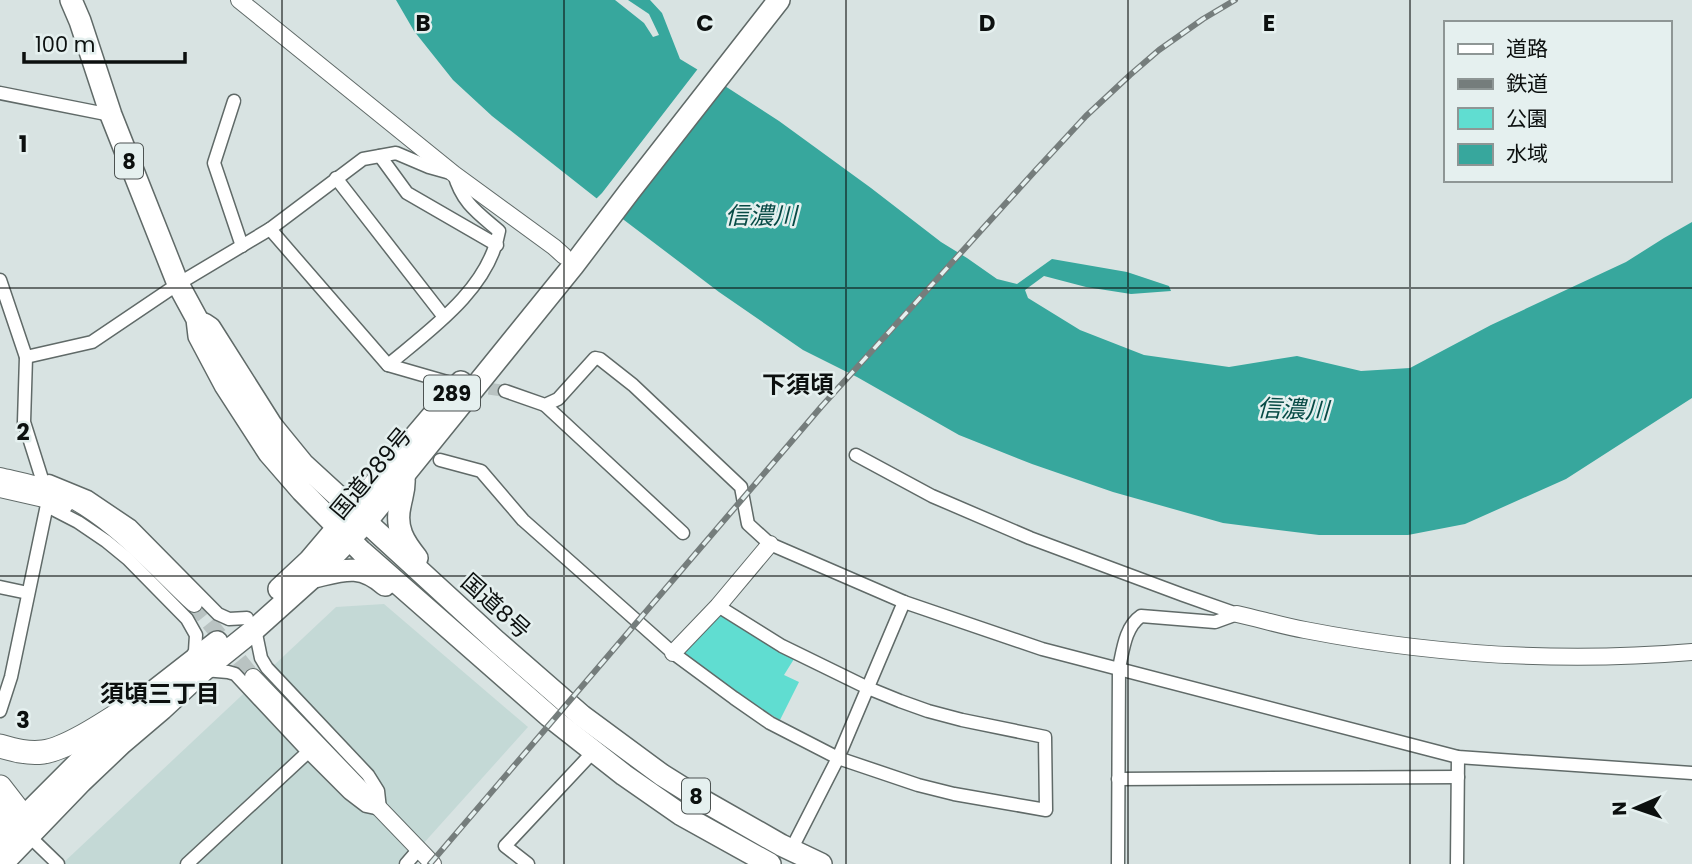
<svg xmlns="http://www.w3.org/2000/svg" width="1692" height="864" font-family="Poppins,'Noto Sans JP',sans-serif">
  <rect width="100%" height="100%" fill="#d8e3e2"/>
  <!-- built -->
  <path fill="#c4d9d6" d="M 384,604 L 528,727 L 405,864 L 62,864 L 336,607 Z"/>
  <!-- green -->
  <path fill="#60ddd1" d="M 719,613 L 794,659 L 784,675 L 799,682 L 780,720 L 738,695 L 681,653 Z"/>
  <!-- water -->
  <path fill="#37a79d" d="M 396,0 L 615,0 L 644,23 L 653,37 L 659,35 L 649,14 L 628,0 L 650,0 L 662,13 L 680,59 L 728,88 L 779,121 L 871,188 L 941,242 L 967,258 L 997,279 L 1017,284 L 1052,259 L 1127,272 L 1169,286 L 1171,291 L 1131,294 L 1086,287 L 1044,276 L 1025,290 L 1028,298 L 1080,330 L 1144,355 L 1229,367 L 1297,356 L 1361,371 L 1410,368 L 1491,325 L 1626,262 L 1664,238 L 1692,222 L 1692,398 L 1566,479 L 1465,524 L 1408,535 L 1319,535 L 1223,523 L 1113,492 L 1032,464 L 959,435 L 857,377 L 803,350 L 719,292 L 624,220 L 492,116 L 453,80 L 414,31 Z"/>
  <!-- pier -->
  <path fill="#d8e3e2" d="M 700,66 L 726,82 L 619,221 L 594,201 L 602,193 Z"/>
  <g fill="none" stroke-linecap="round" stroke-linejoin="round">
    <!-- minor-tunnel -->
    <path stroke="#b9c3c2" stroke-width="12" stroke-dasharray="12 6" stroke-linecap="butt" d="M 471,386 L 505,391"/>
    <!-- tertiary-tunnel -->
    <path stroke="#b9c3c2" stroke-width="16" stroke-dasharray="16 8" stroke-linecap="butt" d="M 194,604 L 253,677"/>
    <defs>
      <g id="minor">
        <path d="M 0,93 L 111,115"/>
        <path d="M 234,101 L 214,163 L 242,246"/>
        <path d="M 380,156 L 407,193 L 497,245"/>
        <path d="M 336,178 L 444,317"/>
        <path d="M 270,229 L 388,365 L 447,382"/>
        <path d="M 0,280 L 26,357 L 24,422 L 42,479 L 40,485"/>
        <path d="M 26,357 L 92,342 L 178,284 L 270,229 L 363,159 L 396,153 L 429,167 L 454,174 C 462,203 478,213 499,231 C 489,289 430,330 388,365"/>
        <path d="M 505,391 L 545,405 L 558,399 L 595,358 L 600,359 L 633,385 L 741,487 L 748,524 L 770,544 L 904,602 L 1042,649 L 1458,757 L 1692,773"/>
        <path d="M 545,405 L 683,533"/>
        <path d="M 856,455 L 932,496 L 1030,538 L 1183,595 L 1237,614"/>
        <path d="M 440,460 L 481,471 L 523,520 L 673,653 L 734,698 L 770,723 L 838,758 L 918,785 L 954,794 L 1046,810 L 1045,737 L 962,720 L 928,711 L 900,701 L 868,688 L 782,646 L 718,606"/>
        <path d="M 49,481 L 88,497 L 131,526 L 218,614 L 229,619 L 247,618"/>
        <path d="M 47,506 L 78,522 L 106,541 L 128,559 L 187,619 L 196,635 L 195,651 L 190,661"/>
        <path d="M 0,587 L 28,593"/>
        <path d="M 204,670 L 228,672 L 235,674 L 308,752 L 349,793 L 366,806 L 380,809 L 378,791 L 368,775 L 267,668 L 261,658 L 255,629"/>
        <path d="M 0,711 L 11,677 L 48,500"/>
        <path d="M 1118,779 L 1458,777"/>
        <path d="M 29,836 L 58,864"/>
        <path d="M 791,850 L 838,758 L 904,602"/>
        <path d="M 187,864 L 308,752"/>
        <path d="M 406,864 L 419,849"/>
        <path d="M 528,864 L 505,846 L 593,752"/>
        <path d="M 1118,864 L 1119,668 C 1123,650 1125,627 1141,616 L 1215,622 L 1237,614"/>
        <path d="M 1457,864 L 1458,757"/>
      </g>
      <g id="tertiary">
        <path d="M 239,0 L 454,174 L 554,247 L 564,256"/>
        <path d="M 0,476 C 17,480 36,483 52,490 C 109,514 150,563 194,604"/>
        <path d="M 0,489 L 48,500 L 65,505"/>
        <path d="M 1237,614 C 1260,619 1282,626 1305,630 C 1433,655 1562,663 1692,652"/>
        <path d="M 673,653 L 718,606 L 770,544"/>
        <path d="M 253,677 L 433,864"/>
      </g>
      <g id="trunk">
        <path d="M 71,0 L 80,21 L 111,115 L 178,284 L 197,319 L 199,336 L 225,385 L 269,453 L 302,491 L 361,551 L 549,716 L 624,775 L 680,814 L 770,864"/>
        <path d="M 204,324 L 210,328 L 272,426 L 303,464 L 496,641 L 582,716 L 662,775 L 702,800 L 781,845 L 821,864"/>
        <path d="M 404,478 C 405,489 402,495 400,506 C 395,528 404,542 417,558"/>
        <path d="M 314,577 C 344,570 360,563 385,585"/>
        <path d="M 279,589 L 309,561 L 461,382"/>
        <path d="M 0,841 L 109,732 L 149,695 L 217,642"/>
        <path d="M 2,864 L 81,782 L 122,743 L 162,709 L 204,670 L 255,629 L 313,577 L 366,522 L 573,266 L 629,192 L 779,0"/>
      </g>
      <g id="motorway">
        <path d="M 0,746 C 14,750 28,754 43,752 C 72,748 122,711 149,695"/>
        <path d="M 0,787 L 24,818 L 29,836"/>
        <path d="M 0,816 L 13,828 L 29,836"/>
      </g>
    </defs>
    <!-- minor casing -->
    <use href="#minor" stroke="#606a68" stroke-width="15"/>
    <!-- tertiary casing -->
    <use href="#tertiary" stroke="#606a68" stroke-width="18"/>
    <!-- trunk casing -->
    <use href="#trunk" stroke="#606a68" stroke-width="24"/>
    <!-- motorway casing -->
    <use href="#motorway" stroke="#606a68" stroke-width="25"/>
    <!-- minor -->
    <use href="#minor" stroke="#fff" stroke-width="12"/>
    <!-- tertiary -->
    <use href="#tertiary" stroke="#fff" stroke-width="16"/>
    <!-- trunk -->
    <use href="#trunk" stroke="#fff" stroke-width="21"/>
    <!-- motorway -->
    <use href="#motorway" stroke="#fff" stroke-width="23"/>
    <defs>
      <path id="rail" d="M 430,864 L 821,407 L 1035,171 L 1086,116 L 1130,75 L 1159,50 L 1203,19 L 1235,0"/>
    </defs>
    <!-- rail casing -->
    <use href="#rail" stroke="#757d7c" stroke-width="6"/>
    <!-- rail -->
    <use href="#rail" stroke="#e5f0ef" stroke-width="3.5" stroke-dasharray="10" stroke-linecap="butt"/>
  </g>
  <!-- grid -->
  <path fill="none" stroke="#0c100f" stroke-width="2" stroke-opacity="0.55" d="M 282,0 L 282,864M 564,0 L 564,864M 846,0 L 846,864M 1128,0 L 1128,864M 1410,0 L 1410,864M 0,288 L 1692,288M 0,576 L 1692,576"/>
  <g text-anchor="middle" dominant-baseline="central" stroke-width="5" stroke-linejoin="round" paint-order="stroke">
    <!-- shield labels -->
    <g fill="#e5f0ef" stroke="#4d5352" stroke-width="2">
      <rect x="115" y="143.5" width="28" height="35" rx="5"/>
      <rect x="424" y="375.5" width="56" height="35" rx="5"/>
      <rect x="682" y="778.5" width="28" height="35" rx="5"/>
    </g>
    <g font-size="21" font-weight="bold" fill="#0c100f">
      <text x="129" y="161">8</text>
      <text x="452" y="393">289</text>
      <text x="696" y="796">8</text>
    </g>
    <!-- street labels -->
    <g font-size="23" fill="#0c100f" stroke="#e5f0ef">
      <text transform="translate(371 473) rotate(-50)">国道289号</text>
      <text transform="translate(496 606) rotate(42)">国道8号</text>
    </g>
    <!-- water labels -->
    <g font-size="24" font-style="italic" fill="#074a45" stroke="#e5f0ef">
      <text x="761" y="215">信濃川</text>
      <text transform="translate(1293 409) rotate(2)">信濃川</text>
    </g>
    <!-- neighbourhood labels -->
    <g font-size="24" font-weight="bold" fill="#0c100f" stroke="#e5f0ef">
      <text x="798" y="384">下須頃</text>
      <text x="160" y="693">須頃三丁目</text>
    </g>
  </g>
  <g font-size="23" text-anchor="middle" font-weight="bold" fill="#0c100f" stroke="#e5f0ef" stroke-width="5" stroke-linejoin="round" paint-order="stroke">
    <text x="423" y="31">B</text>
    <text x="705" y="31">C</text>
    <text x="987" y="31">D</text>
    <text x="1269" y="31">E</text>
    <text x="23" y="152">1</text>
    <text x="23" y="440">2</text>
    <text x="23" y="728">3</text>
  </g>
  <!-- legend -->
  <rect x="1444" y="21" width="228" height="161" fill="#e5f0ef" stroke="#8e9695" stroke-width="2"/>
  <rect x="1458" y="44" width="35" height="10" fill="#ffffff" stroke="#8e9695" stroke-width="2"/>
  <text x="1506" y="56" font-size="21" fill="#0c100f">道路</text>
  <rect x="1458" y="79" width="35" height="10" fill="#757d7c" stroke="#8e9695" stroke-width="2"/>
  <text x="1506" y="91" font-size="21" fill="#0c100f">鉄道</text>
  <rect x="1458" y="108" width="35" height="21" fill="#60ddd1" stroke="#8e9695" stroke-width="2"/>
  <text x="1506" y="126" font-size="21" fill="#0c100f">公園</text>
  <rect x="1458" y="144" width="35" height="21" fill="#37a79d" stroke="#8e9695" stroke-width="2"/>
  <text x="1506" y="161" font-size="21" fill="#0c100f">水域</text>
  <!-- north arrow -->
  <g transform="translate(1636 808) rotate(268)" stroke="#e5f0ef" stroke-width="5" paint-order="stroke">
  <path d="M0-5L12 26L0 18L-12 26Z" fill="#0c100f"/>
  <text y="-10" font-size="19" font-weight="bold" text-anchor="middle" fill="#0c100f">N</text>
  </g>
  <!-- scale -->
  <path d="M24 52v10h161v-10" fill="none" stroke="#0c100f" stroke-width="3.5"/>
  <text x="35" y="52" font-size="21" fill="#0c100f" stroke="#e5f0ef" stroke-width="5" paint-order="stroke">100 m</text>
</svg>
